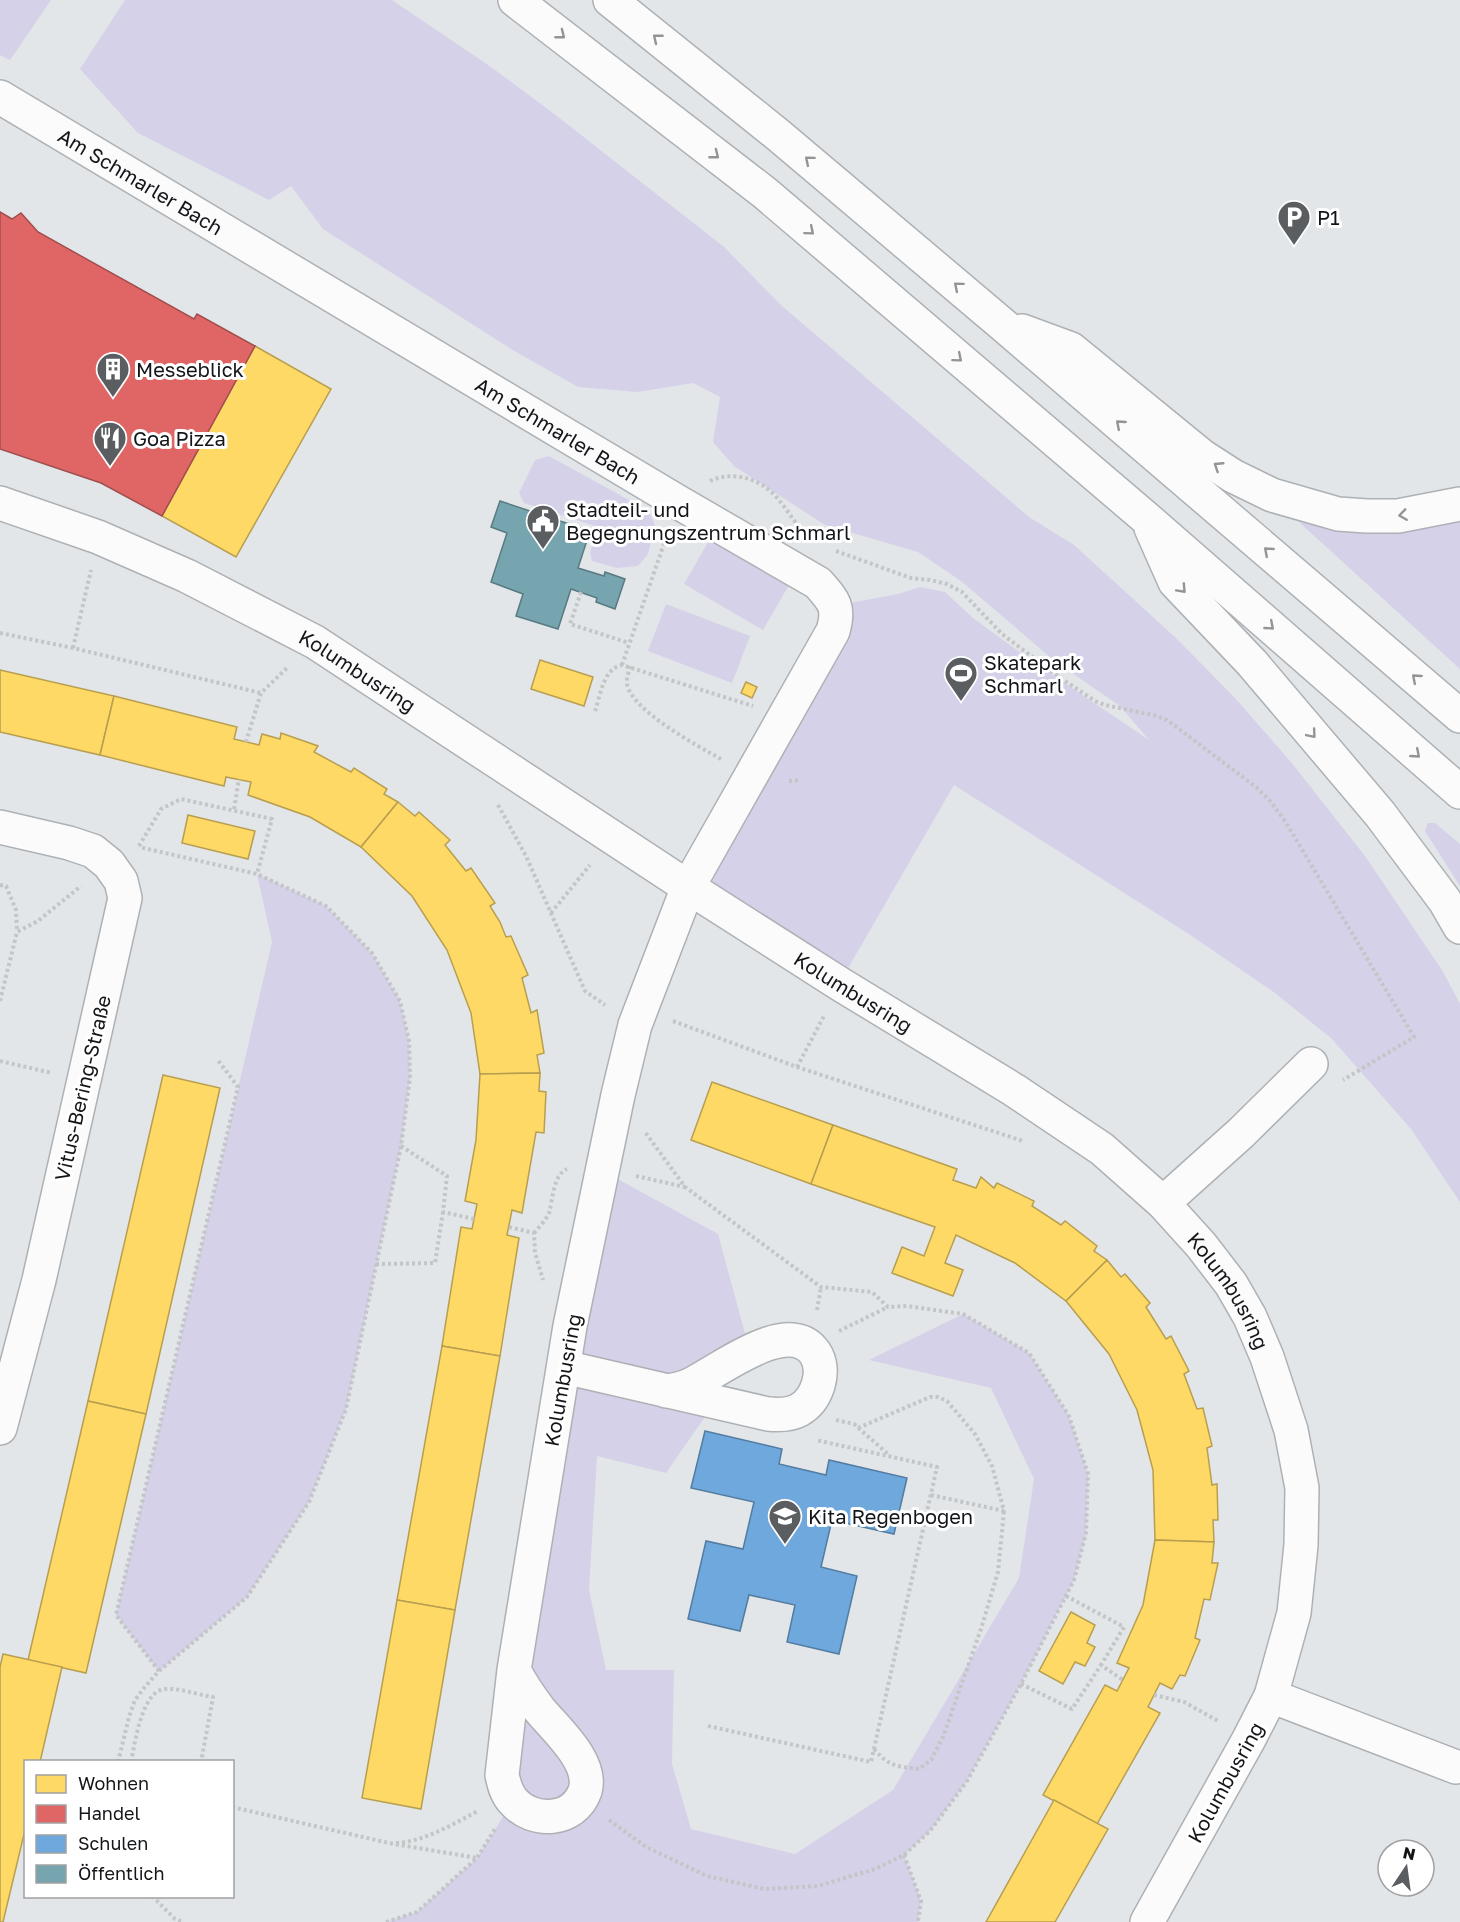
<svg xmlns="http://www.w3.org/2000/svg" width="1460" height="1922" font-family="'Golos Text',sans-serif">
  <rect width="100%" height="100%" fill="#e2e6e9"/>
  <!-- green -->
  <g fill="#d5d1e9">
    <path d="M 0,0 L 51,0 L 10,60 L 0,55 Z"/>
    <path d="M 125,0 L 392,0 L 491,67 L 553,113 L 724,247 L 782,306 L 1029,517 L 1074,545 L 1176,638 L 1235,698 L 1291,762 L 1365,856 L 1442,970 L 1460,1004 L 1460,1202 L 1411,1129 L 1332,1039 L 1275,993 L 1192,936 L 954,785 L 847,970 L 709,881 L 844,604 L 898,594 L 920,587 L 945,592 L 973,618 L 1022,654 L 1149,740 L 1120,706 L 1056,662 L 961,581 L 918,552 L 825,525 L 734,466 L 713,442 L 720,397 L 693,383 L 638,392 L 578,387 L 511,349 L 323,229 L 291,186 L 269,200 L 138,133 L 80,69 Z"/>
    <path d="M 549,456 L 649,511 L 655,526 L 648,554 L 638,566 L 617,568 L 592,561 L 590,553 L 598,527 L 524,503 L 519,493 L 535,460 Z"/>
    <path d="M 1460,520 L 1460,669 L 1299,522 L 1347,531 L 1393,532 L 1451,523 Z"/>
    <path d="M 710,539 L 789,585 L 763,630 L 684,584 Z"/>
    <path d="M 666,604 L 750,636 L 732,683 L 648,651 Z"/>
    <path d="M 1428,823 L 1435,823 L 1460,844 L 1460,886 L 1425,831 Z"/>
    <path d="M 257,874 L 326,906 L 372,953 L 400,1001 L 409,1041 L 410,1077 L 401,1146 L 346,1409 L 309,1502 L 247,1597 L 159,1671 L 116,1615 L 272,942 Z"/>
    <path d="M 603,1171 L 718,1234 L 750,1352 L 666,1473 L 597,1456 L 589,1590 L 606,1670 L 674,1670 L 672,1764 L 691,1829 L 795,1854 L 893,1790 L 1019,1578 L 1034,1479 L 991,1388 L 869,1360 L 963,1314 L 1029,1353 L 1069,1416 L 1088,1474 L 1086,1533 L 1074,1580 L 1021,1684 L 967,1781 L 930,1831 L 904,1855 L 921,1901 L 918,1922 L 386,1922 L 417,1912 L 477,1858 L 513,1801 L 505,1789 Z"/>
  </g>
  <!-- homes -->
  <g fill="#ffd966" stroke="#b89e4f" stroke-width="1.5">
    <path d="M 255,346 L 331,389 L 236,557 L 162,516 Z"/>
    <path d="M 540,660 L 593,677 L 584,706 L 531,689 Z"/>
    <path d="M 0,670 L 114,696 L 100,755 L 0,732 Z"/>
    <path d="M 746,682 L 757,687 L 752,698 L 741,693 Z"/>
    <path d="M 114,696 L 237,727 L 234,739 L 259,745 L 262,734 L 280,739 L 281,733 L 318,746 L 314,752 L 351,772 L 354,768 L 387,789 L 384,794 L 398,802 L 361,847 L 310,817 L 248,795 L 251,782 L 226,777 L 224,786 L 100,755 Z"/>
    <path d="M 398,802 L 415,816 L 419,812 L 450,840 L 445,845 L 466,871 L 471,868 L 495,903 L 490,906 L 500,922 L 506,937 L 511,936 L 528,975 L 522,978 L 531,1013 L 537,1010 L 544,1053 L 537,1055 L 540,1073 L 480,1074 L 471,1013 L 447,950 L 412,896 L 361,847 Z"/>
    <path d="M 188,815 L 255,831 L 248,859 L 182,843 Z"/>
    <path d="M 540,1073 L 539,1091 L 546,1092 L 544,1133 L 536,1132 L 522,1213 L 512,1210 L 507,1235 L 519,1238 L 500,1356 L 442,1346 L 461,1227 L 472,1229 L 477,1204 L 465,1201 L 476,1140 L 480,1074 Z"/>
    <path d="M 163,1075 L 220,1088 L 146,1414 L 88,1401 Z"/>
    <path d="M 712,1082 L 833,1125 L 811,1184 L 691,1140 Z"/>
    <path d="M 833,1125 L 957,1169 L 953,1180 L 976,1188 L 981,1177 L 994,1188 L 997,1183 L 1034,1201 L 1032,1206 L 1061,1225 L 1065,1221 L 1097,1246 L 1094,1251 L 1107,1260 L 1066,1301 L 1015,1263 L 956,1235 L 945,1263 L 963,1270 L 953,1296 L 892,1273 L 902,1247 L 924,1256 L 935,1227 L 811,1184 Z"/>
    <path d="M 1107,1260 L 1121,1277 L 1125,1274 L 1150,1303 L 1146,1307 L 1166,1339 L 1171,1336 L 1189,1371 L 1184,1374 L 1197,1409 L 1203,1408 L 1212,1446 L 1207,1448 L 1212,1485 L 1217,1484 L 1218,1520 L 1213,1520 L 1214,1542 L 1155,1540 L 1153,1470 L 1137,1410 L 1109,1354 L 1066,1301 Z"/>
    <path d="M 442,1346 L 500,1356 L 455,1610 L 397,1600 Z"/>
    <path d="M 88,1401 L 146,1414 L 86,1673 L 28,1660 Z"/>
    <path d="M 1155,1540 L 1214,1542 L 1212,1563 L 1218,1563 L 1210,1600 L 1204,1599 L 1195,1638 L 1200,1640 L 1185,1676 L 1180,1675 L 1172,1689 L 1160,1683 L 1148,1707 L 1160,1713 L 1097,1824 L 1043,1795 L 1105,1685 L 1117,1691 L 1129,1668 L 1117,1663 L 1143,1605 Z"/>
    <path d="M 397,1600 L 455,1610 L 421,1809 L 362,1798 Z"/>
    <path d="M 1071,1612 L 1095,1625 L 1087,1643 L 1095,1647 L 1085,1666 L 1075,1662 L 1063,1684 L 1039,1671 Z"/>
    <path d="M 3,1654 L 62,1667 L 40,1762 L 26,1762 L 26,1826 L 3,1922 L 0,1922 L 0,1667 Z"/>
    <path d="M 1054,1800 L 1108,1829 L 1055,1922 L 986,1922 Z"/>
  </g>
  <!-- shops -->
  <path fill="#e06666" stroke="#a24e4f" stroke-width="1.5" d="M 0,212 L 12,219 L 21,213 L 38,232 L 194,319 L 197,314 L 255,346 L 162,516 L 101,483 L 0,449 Z"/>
  <!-- schools -->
  <path fill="#6fa8dc" stroke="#537ca1" stroke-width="1.5" d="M 705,1431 L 782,1449 L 779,1464 L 826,1475 L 829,1460 L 907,1478 L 894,1534 L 832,1520 L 821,1567 L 857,1576 L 839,1654 L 787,1642 L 795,1605 L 749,1595 L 740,1631 L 688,1619 L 706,1541 L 743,1549 L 754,1502 L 691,1488 Z"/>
  <!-- public -->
  <path fill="#76a5af" stroke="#587a82" stroke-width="1.5" d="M 500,501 L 590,531 L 578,568 L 604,576 L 605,572 L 625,579 L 615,609 L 596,602 L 597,598 L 571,589 L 558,629 L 516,616 L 523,594 L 491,582 L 507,533 L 491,527 Z"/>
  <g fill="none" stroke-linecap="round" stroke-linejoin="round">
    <defs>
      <g id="minor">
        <path id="s1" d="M 0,97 L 678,502 L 818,583 C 834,601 840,607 833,631 L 688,887 L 635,1025 L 618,1095 L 570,1326 L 514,1670 L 502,1775 C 504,1784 506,1793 513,1801 C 533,1824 574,1822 585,1791 C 594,1762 555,1729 539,1709 C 530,1697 521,1684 514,1670"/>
        <path id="s2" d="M 0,503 L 98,537 L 187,576 L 315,642 L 688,887 L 840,984 L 1014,1090 L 1102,1149 L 1163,1203 L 1201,1245 L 1231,1284 L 1250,1317 L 1267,1357 L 1291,1430 L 1302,1488 L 1301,1545 L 1294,1613 L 1271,1696 L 1249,1739 L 1147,1922"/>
        <path d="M 0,827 L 69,843 L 93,851 L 109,864 L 121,881 L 125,898 L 39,1280 L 0,1428"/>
        <path d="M 1163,1203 L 1241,1133 L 1311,1064"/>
        <path d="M 564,1367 L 768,1414 C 778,1415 790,1415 799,1410 C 817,1400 827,1371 815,1353 C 790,1315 720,1370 692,1384 C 684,1388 675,1390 666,1391"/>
        <path d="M 1271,1696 L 1456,1767"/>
      </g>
      <g id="highway">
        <path d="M 515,0 L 765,193 L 1146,518 L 1460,792"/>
        <path d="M 610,0 L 777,134 L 1002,324 L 1460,716"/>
        <path d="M 1022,331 L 1071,349 L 1202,456 L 1233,476 L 1272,495 L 1338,514 L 1367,516 L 1398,516 L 1460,504"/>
        <path d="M 1151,528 L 1175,582 L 1252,663 L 1380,814 L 1445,901 L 1460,927"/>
      </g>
    </defs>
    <!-- minor casing -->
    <use href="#minor" stroke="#aeb1b4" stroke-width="36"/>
    <!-- highway casing -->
    <use href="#highway" stroke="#aeb1b4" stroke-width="36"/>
    <!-- path -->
    <g stroke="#c3c5c6" stroke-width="4" stroke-dasharray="3 3" stroke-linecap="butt">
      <path d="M 710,481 C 729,472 752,476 769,490 C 783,501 792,521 806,534"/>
      <path d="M 836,551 L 911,578 L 930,580 L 947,584 L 962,592 L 1002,634 L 1059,677 L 1095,701 L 1105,705 L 1157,716 L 1167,720 L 1256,787 L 1271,802 L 1285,821 L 1414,1037 L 1343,1080"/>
      <path d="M 581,592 L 570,624 L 629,643"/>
      <path d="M 0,633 L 73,648 L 261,693"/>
      <path d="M 73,648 L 91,570"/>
      <path d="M 622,665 L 667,535"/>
      <path d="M 630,666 C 629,672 626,678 627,684 C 632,711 698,746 721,759"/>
      <path d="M 595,711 C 601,694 603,669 622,665 L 753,706"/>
      <path d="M 246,742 L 261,693 L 288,667"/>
      <path d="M 789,781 L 800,780"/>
      <path d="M 498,805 L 526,856 L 585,991 L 605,1005"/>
      <path d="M 234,809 L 239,779"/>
      <path d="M 139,846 L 161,809 L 181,799 L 272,819 L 257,874"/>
      <path d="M 0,885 L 6,886 L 16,910 L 17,932"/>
      <path d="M 551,913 L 590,865"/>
      <path d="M 0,1001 L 17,932 L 38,921 L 81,886"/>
      <path d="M 673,1021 L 797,1067 L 1023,1141"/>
      <path d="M 0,1061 L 52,1073"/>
      <path d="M 797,1067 L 825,1014"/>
      <path d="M 401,1146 L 447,1176 L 443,1212 L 474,1219"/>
      <path d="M 636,1176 L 685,1187"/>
      <path d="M 509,1227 L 534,1233 L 535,1253 L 543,1280"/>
      <path d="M 534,1233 C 539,1227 546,1220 549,1213 C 553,1199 553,1175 567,1169"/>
      <path d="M 376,1264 L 435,1263 L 443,1212"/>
      <path d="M 817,1310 L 821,1287"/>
      <path d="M 839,1331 L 888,1307"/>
      <path d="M 836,1420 L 854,1424 L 889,1455"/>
      <path d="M 858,1428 L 930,1397 L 938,1397 L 947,1401 L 975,1434 L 992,1466 L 1004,1511 L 931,1495"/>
      <path d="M 1066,1596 L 1124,1627 L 1101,1665"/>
      <path d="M 159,1671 L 116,1615 L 238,1087 L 217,1059"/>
      <path d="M 1021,1684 L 1072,1709 L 1101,1665 L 1123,1680"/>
      <path d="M 1154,1695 L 1184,1702 L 1220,1722"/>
      <path d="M 708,1726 L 871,1762 L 937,1467 L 816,1440"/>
      <path d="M 874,1749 C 890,1767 895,1766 919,1769 L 931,1760 L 943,1737 L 981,1629 L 998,1572 L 1004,1511"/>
      <path d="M 118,1762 L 129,1717 L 135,1700 L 144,1688 L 159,1671 L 247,1597 L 309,1502 L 346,1409 L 401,1146 L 410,1077 L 409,1041 L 400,1001 L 372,953 L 326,906 L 257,874 L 139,847"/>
      <path d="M 131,1762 C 135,1743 142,1689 166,1689 C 181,1688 198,1695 213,1697 L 201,1762"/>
      <path d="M 232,1807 L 389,1843 L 477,1858"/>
      <path d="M 609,1820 L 646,1847 L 707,1876 L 764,1889 L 818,1886 L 875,1869 L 904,1855 L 930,1831 L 967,1781 L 1021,1684 L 1074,1580 L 1086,1533 L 1088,1474 L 1069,1416 L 1029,1353 L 963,1314 L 907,1306 L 888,1307 L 872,1292 L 821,1287 L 685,1187 L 645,1132"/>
      <path d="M 396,1843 C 426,1841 451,1825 478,1811"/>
      <path d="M 904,1855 L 921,1901 L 918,1922"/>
      <path d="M 152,1896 L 175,1919 L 183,1922"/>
      <path d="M 386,1922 L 417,1912 L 477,1858 L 495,1829"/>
    </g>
    <!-- minor -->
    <use href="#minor" stroke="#fbfbfc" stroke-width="33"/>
    <!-- highway -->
    <use href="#highway" stroke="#fbfbfc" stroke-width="33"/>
  </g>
  <!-- one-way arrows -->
  <defs><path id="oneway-chevron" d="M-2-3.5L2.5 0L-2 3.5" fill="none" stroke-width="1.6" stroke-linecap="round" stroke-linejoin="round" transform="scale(1.5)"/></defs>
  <g stroke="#939495">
    <use href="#oneway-chevron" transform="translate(561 35) rotate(38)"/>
    <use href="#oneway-chevron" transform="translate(657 38) rotate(-141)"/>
    <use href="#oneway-chevron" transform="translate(715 155) rotate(38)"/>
    <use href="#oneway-chevron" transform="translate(809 160) rotate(-140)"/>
    <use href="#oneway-chevron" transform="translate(810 231) rotate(40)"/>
    <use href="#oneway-chevron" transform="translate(958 286) rotate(-140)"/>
    <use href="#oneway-chevron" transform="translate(958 358) rotate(40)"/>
    <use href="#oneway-chevron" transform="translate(1120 424) rotate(-139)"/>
    <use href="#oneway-chevron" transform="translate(1218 466) rotate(-147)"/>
    <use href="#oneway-chevron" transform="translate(1403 515) rotate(172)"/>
    <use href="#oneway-chevron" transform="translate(1268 551) rotate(-139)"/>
    <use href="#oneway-chevron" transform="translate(1182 589) rotate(47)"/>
    <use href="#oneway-chevron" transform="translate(1270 626) rotate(41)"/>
    <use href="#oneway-chevron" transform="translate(1416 678) rotate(-139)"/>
    <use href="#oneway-chevron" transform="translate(1312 734) rotate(50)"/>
    <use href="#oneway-chevron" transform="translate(1416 754) rotate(41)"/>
  </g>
  <!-- icons -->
  <defs>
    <symbol id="parking-pin" viewBox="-11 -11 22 30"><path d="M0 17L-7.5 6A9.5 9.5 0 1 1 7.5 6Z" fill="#5b5e61" stroke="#fff"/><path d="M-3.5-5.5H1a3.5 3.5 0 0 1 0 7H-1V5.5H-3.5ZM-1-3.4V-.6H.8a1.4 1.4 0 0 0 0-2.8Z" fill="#fff"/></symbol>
    <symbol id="building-pin" viewBox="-11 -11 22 30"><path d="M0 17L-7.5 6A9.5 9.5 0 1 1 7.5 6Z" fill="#5b5e61" stroke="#fff"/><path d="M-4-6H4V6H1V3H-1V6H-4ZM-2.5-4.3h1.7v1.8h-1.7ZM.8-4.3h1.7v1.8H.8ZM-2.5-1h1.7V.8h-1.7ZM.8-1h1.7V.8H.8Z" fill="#fff"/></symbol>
    <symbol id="restaurant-pin" viewBox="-11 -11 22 30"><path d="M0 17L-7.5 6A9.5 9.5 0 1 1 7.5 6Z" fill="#5b5e61" stroke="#fff"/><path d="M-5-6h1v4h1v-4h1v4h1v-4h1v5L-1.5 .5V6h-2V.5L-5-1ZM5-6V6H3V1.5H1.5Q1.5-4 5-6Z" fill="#fff"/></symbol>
    <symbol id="civic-pin" viewBox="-11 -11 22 30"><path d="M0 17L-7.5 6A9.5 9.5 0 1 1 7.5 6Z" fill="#5b5e61" stroke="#fff"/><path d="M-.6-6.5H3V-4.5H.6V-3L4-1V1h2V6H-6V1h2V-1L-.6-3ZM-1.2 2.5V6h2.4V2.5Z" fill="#fff"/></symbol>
    <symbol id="stadium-pin" viewBox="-11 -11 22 30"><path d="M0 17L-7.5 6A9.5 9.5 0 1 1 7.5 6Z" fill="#5b5e61" stroke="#fff"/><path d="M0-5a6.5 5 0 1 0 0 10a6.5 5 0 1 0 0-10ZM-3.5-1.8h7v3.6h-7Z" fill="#fff"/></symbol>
    <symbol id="school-pin" viewBox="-11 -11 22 30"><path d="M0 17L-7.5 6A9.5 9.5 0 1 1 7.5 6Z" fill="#5b5e61" stroke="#fff"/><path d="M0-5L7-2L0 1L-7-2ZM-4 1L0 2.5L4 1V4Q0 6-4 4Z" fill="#fff"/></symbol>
  </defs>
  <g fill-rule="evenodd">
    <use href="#parking-pin" x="1275" y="198" width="38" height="52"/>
    <use href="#building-pin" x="94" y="350" width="38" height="52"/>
    <use href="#restaurant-pin" x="91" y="419" width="38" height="52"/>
    <use href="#civic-pin" x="524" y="502" width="38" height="52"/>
    <use href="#stadium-pin" x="942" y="654" width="38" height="52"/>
    <use href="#school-pin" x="766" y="1497" width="38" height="52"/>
  </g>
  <g text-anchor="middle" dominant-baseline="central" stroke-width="6" stroke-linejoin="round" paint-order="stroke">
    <!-- street labels -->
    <g font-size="20" fill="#131518" stroke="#fff">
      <text stroke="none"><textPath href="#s1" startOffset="164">Am Schmarler Bach</textPath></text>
      <text stroke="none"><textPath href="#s1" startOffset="650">Am Schmarler Bach</textPath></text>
      <text stroke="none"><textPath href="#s2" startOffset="396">Kolumbusring</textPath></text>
      <text stroke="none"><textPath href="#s2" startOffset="987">Kolumbusring</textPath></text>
      <text transform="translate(82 1088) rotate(-77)">Vitus-Bering-Straße</text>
      <text stroke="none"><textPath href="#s2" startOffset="1473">Kolumbusring</textPath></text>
      <text transform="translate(562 1380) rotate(-80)">Kolumbusring</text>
      <text transform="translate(1225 1782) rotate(-61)">Kolumbusring</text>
    </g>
    <!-- poi labels -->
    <g font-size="20" fill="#131518" stroke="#fff" text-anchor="start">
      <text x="1317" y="217">P1</text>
      <text x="136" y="369">Messeblick</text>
      <text x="133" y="438">Goa Pizza</text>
      <text x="566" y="509">Stadteil- und<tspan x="566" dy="23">Begegnungszentrum Schmarl</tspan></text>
      <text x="984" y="662">Skatepark<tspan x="984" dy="23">Schmarl</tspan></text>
      <text x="808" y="1516">Kita Regenbogen</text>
    </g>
  </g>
  <!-- legend -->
  <rect x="24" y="1760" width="210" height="138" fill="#ffffff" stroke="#a1a1a3" stroke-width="1.5"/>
  <rect x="36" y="1775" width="30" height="18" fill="#ffd966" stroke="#a1a1a3" stroke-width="1.5"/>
  <text x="78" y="1790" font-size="18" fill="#131518">Wohnen</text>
  <rect x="36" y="1805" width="30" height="18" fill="#e06666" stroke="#a1a1a3" stroke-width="1.5"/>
  <text x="78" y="1820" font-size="18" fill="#131518">Handel</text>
  <rect x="36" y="1835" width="30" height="18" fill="#6fa8dc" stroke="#a1a1a3" stroke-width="1.5"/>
  <text x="78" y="1850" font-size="18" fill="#131518">Schulen</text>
  <rect x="36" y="1865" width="30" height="18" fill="#76a5af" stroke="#a1a1a3" stroke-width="1.5"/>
  <text x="78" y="1880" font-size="18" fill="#131518">Öffentlich</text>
  <!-- north arrow -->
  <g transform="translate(1406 1868) rotate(13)"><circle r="28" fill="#ffffff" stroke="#a1a1a3" stroke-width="1.5"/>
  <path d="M0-4.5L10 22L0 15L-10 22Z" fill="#5b5e61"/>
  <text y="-9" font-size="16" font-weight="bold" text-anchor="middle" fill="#131518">N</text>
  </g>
</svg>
